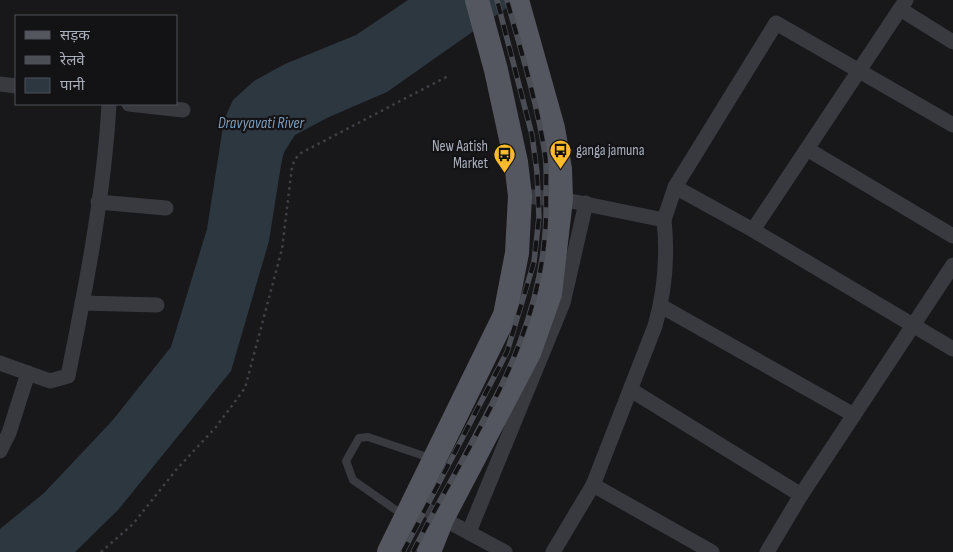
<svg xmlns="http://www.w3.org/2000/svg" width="953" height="552" font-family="'Sofia Sans Condensed','Noto Sans Devanagari',sans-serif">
  <rect width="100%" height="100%" fill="#18181b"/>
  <!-- water -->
  <path fill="#2d3740" d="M 408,0 L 518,0 L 387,92 L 329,117 L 295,135 L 284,152 L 281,165 L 269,241 L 231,371 L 118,510 L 75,552 L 0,552 L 0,529 L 44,493 L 112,421 L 171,347 L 207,229 L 224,120 L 233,100 L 254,81 L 285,64 L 356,35 Z"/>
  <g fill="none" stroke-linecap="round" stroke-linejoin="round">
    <!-- path -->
    <path stroke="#3f4147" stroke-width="2.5" stroke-dasharray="2.5 4" stroke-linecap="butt" d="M 101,552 L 133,524 L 176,470 L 216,427 L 245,388 L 282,249 L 292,167 L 295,159 L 301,153 L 450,75"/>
    <!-- service -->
    <path stroke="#393a40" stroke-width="8" d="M 403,515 L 353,480 L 346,461 L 359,438 L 368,437 L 433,459"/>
    <!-- minor -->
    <g stroke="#393a40" stroke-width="15">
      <path d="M 900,9 L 953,42"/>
      <path d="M 0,84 L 16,86"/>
      <path d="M 129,104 L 183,110"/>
      <path d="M 807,149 L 953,236"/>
      <path d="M 675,187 L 776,23 L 953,125"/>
      <path d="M 520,196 L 561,199 L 664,220 L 675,187 L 753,230 L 953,349"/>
      <path d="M 98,202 L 166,208"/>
      <path d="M 753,230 L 906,0"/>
      <path d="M 82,303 L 157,305"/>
      <path d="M 661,306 L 854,415"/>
      <path d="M 0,363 L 50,381 L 68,376 C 86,286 104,195 109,104"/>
      <path d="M 631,390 L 801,495"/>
      <path d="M 0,451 L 9,433 L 28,373"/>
      <path d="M 593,485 L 712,552"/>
      <path d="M 412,502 L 505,552"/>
      <path d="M 469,532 L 563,303 L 586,203"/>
      <path d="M 553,552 L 593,485 L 655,326 C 665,291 668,257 664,220"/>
      <path d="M 767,552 L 801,495 L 953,265"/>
    </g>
    <!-- primary -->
    <g stroke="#54575f" stroke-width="24">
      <path d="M 389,552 L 505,315 L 517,253 L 520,196 L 516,162 L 496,70 L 477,0"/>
      <path d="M 429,552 L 442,519 L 529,353 L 550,294 L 561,199 L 560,169 L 553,128 L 517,0"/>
    </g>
    <defs>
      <g id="rail">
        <path d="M 403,552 L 507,352 L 534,262 L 539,217 L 537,172 L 532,135 L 497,0"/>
        <path d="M 413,552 C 472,433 550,336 546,196 C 546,182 547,168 545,154 C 537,102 521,51 507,0"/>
      </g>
    </defs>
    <!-- rail casing -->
    <use href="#rail" stroke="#4c4e55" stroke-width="5.5"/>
    <!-- rail -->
    <use href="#rail" stroke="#131316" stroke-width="4" stroke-dasharray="11" stroke-linecap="butt"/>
  </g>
  <!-- icons -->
  <defs>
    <symbol id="bus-pin" viewBox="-11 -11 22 30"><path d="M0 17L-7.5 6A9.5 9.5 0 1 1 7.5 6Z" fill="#ffbb2c" stroke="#131316"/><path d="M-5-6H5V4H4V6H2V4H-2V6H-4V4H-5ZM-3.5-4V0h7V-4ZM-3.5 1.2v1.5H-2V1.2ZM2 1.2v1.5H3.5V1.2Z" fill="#111"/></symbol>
  </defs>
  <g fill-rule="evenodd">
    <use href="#bus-pin" x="548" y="138" width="25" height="34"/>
    <use href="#bus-pin" x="492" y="142" width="25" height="34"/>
  </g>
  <g text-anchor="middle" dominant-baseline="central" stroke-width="4.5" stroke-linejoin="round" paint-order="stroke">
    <!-- poi labels -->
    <g font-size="15" fill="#a9afbb" stroke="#131316" text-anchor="end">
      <text x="488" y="146">New Aatish<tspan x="488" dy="17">Market</tspan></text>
      <text x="576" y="150" text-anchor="start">ganga jamuna</text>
    </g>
    <!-- water labels -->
    <g font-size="16" font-style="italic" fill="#7e9cb9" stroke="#131316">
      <text x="261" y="123">Dravyavati River</text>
    </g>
  </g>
  <!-- legend -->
  <rect x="15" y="15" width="162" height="90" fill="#131316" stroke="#4f5158"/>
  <rect x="25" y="31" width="25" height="8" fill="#54575f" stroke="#4f5158"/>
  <text x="60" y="40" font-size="15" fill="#a9afbb">सड़क</text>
  <rect x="25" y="56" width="25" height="8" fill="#4c4e55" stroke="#4f5158"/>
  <text x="60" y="65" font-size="15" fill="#a9afbb">रेलवे</text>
  <rect x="25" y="78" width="25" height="15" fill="#2d3740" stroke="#4f5158"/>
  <text x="60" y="90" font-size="15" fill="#a9afbb">पानी</text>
</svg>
